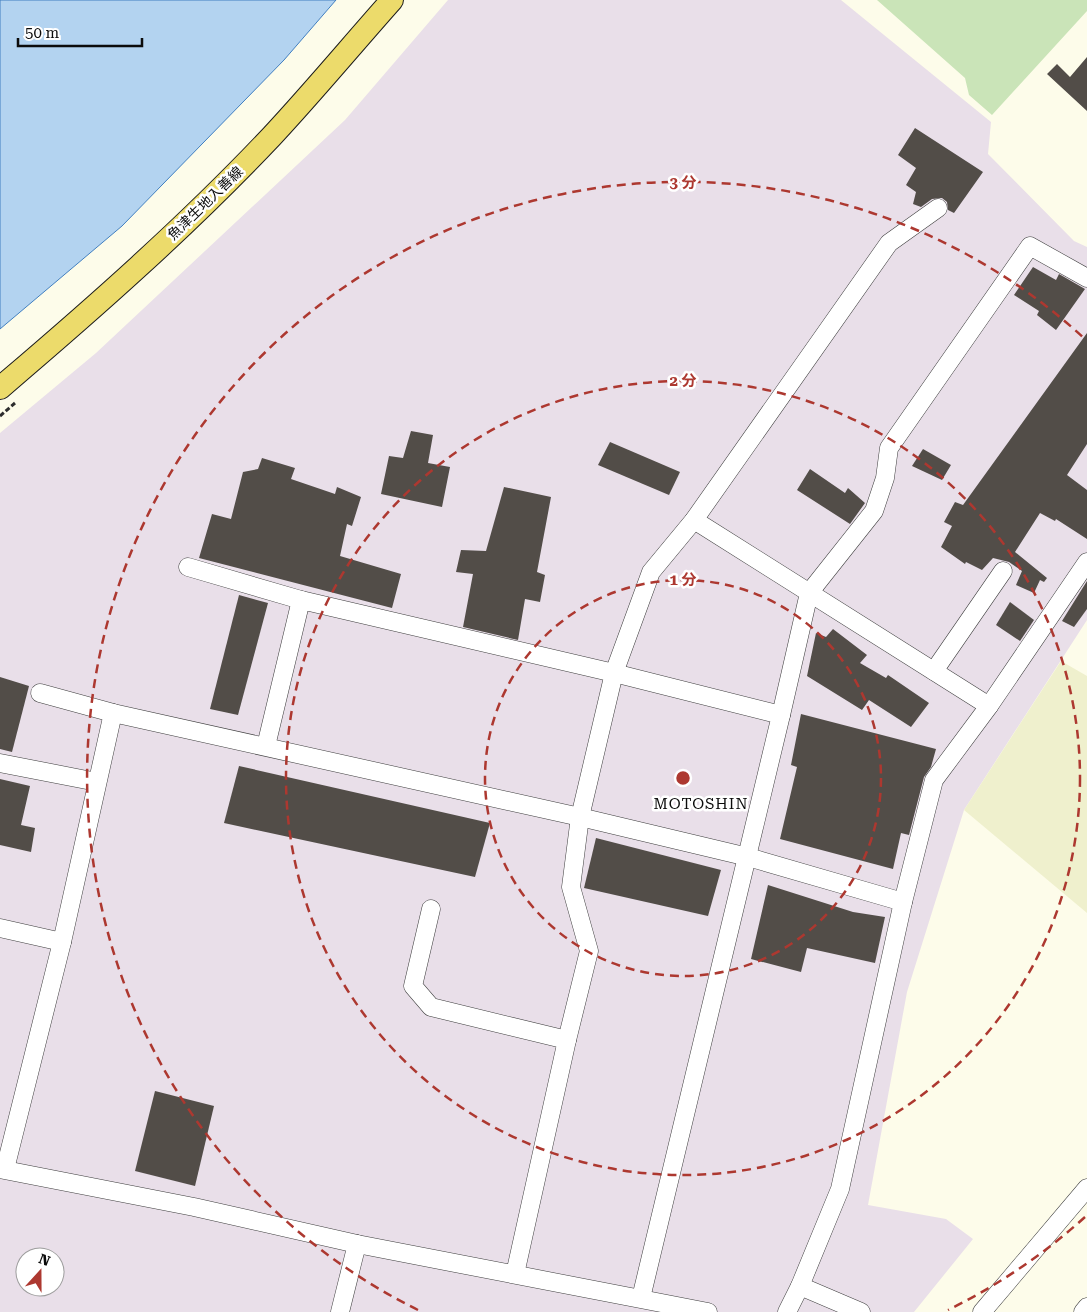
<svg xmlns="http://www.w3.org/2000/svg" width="1087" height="1312" font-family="'Roboto Serif','Noto Sans JP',serif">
  <rect width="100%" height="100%" fill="#fdfcea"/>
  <!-- industrial -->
  <path fill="#e9dfe9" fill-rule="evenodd" d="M 448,0 L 841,0 L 991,122 L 988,154 L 1074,241 L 1087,247 L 1087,620 L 964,810 L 907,992 L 868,1205 L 946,1219 L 973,1239 L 914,1312 L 0,1312 L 0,433 L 96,353 L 345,120 ZM 25,1257 L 55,1257 L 55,1287 L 25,1287 Z"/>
  <!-- farmland -->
  <path fill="#eff0cd" d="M 1061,661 L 1087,676 L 1087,913 L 964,810 Z"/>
  <!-- green -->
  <path fill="#cae4b8" d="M 877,0 L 1087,0 L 1087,11 L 992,115 L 969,95 L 965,78 Z"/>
  <!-- water -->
  <path fill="#b3d3f0" stroke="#417fc0" d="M 0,0 L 336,0 L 284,60 L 122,226 L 0,329 Z"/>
  <!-- building -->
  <g fill="#524d48">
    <path d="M 1087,57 L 1087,111 L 1047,74 L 1057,64 L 1070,77 Z"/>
    <path d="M 915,128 L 983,172 L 954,213 L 948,210 L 947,202 L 942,198 L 932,199 L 921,207 L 913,204 L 916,192 L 906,185 L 916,168 L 898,155 Z"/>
    <path d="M 1033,267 L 1056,280 L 1059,274 L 1085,289 L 1056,330 L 1037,315 L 1039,311 L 1014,295 Z"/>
    <path d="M 1087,333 L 1087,444 L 1067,475 L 1087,490 L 1087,539 L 1056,519 L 1055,521 L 1040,513 L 1015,552 L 1047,578 L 1044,582 L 1040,580 L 1034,593 L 1016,585 L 1022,571 L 1009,562 L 993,558 L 982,570 L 966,562 L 965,564 L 941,547 L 952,526 L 944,522 L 955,502 L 963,505 Z"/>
    <path d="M 411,431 L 433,435 L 428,463 L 450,467 L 442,507 L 381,494 L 389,456 L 403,458 Z"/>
    <path d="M 610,442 L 680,472 L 669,495 L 598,465 Z"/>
    <path d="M 923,449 L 951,465 L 942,480 L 912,466 Z"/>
    <path d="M 262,458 L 295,468 L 291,479 L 335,494 L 337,487 L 361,497 L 352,526 L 347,524 L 340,556 L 401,574 L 392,608 L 199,558 L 212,514 L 231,519 L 243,472 L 258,469 Z"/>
    <path d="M 810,469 L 845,493 L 848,488 L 865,503 L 850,524 L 797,490 Z"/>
    <path d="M 504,487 L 551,497 L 537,572 L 545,575 L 540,602 L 525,599 L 518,640 L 463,627 L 473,574 L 456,572 L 461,550 L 486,551 Z"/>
    <path d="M 1087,581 L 1087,609 L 1074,627 L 1062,621 Z"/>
    <path d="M 239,595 L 268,603 L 238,715 L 210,709 Z"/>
    <path d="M 1010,602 L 1034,620 L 1020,641 L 996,625 Z"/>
    <path d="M 833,629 L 867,655 L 860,663 L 886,678 L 888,675 L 929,703 L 911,727 L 869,700 L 862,710 L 807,676 L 816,633 L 826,637 Z"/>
    <path d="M 0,677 L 29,686 L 12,752 L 0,749 Z"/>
    <path d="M 801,714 L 936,749 L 931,767 L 924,777 L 909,835 L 901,833 L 893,869 L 780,839 L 797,767 L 791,765 Z"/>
    <path d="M 239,766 L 490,823 L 475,877 L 224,823 Z"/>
    <path d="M 0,779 L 30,786 L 21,825 L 35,828 L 31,852 L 0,845 Z"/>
    <path d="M 596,838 L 721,870 L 708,916 L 584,888 Z"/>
    <path d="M 768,885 L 853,912 L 885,917 L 875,963 L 807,948 L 801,972 L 751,959 Z"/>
    <path d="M 155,1091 L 214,1106 L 195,1186 L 135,1171 Z"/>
  </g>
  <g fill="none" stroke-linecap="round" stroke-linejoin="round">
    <defs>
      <g id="minor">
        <path d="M 694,520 L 989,706"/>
        <path d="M 188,567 L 301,600"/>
        <path d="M 934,671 L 1003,571"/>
        <path d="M 40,693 L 113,713"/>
        <path d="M 781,715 L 809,593 L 874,511 L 885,478 L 889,448 L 1030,246 L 1087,278"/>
        <path d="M 266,746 L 301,600 L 614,673 L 781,715 L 641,1298"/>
        <path d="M 0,763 L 97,782"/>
        <path d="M 431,909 L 413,986 L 431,1007 L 567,1040 L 515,1274"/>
        <path d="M 0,928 L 62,942"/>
        <path d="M 567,1040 L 589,951 L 571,887 L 580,817 L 614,673 L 651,572 L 694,520 L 889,243 L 938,208"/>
        <path d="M 0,1169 L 194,1207 L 357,1244 L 708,1312"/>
        <path d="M 5,1169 L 62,942 L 113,713 L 580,817 L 748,857 L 903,902"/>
        <path d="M 800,1286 L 861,1312"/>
        <path d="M 340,1312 L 357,1244"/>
        <path d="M 787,1312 L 800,1286 L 840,1189 L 903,902 L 934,780 L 989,706 L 1087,562"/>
        <path d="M 982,1312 L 1087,1188"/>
        <path d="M 1083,1312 L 1087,1307"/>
      </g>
      <path id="major" d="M 0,388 C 94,308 187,226 272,136 C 313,92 352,45 392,0"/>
    </defs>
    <!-- minor casing -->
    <use href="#minor" stroke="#3e3e3e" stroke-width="19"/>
    <!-- major casing -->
    <use href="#major" stroke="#1c1c1c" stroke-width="24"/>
    <!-- path -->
    <path stroke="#2d2d2d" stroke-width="3" stroke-dasharray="5 2.5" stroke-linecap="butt" d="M 0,416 L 15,403"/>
    <!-- minor -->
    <use href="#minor" stroke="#fff" stroke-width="18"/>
    <!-- major -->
    <use href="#major" stroke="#ecdb6b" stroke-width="22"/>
  </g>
  <!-- distance rings -->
  <g fill="none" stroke="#ad3830" stroke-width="2.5" stroke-dasharray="9 6">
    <circle cx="683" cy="778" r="198"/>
    <circle cx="683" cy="778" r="397"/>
    <path d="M1085 1217A595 595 0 0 1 948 1310M418 1310A595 595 0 1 1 1085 339"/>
  </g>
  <g text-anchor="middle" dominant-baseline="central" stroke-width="5" stroke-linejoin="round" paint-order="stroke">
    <!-- street labels -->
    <g font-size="14" fill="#0b0b0b" stroke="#fff">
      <text transform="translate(205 203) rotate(-44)">魚津生地入善線</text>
    </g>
    <!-- neighbourhood labels -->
    <g font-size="15" letter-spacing="1" fill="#0b0b0b" stroke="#fff">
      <text x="701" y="804">MOTOSHIN</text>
    </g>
  </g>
  <circle cx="683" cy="778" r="8" fill="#ad3830" stroke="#fff" stroke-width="2.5"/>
  <g font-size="15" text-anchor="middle" font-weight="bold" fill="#ad3830" stroke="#fff" stroke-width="5" stroke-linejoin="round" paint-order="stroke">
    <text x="683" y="188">3 分</text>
    <text x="683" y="386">2 分</text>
    <text x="683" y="585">1 分</text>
  </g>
  <!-- north arrow -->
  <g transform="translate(40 1272) rotate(21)"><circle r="24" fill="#ffffff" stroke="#9d9d9d"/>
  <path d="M0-4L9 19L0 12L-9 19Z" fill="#ad3830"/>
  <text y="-8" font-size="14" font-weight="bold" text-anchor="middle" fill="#0b0b0b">N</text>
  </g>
  <!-- scale -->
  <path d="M18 38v8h124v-8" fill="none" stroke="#0b0b0b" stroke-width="2.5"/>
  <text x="25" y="38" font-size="15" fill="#0b0b0b" stroke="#ffffff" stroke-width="4" paint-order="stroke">50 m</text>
</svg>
